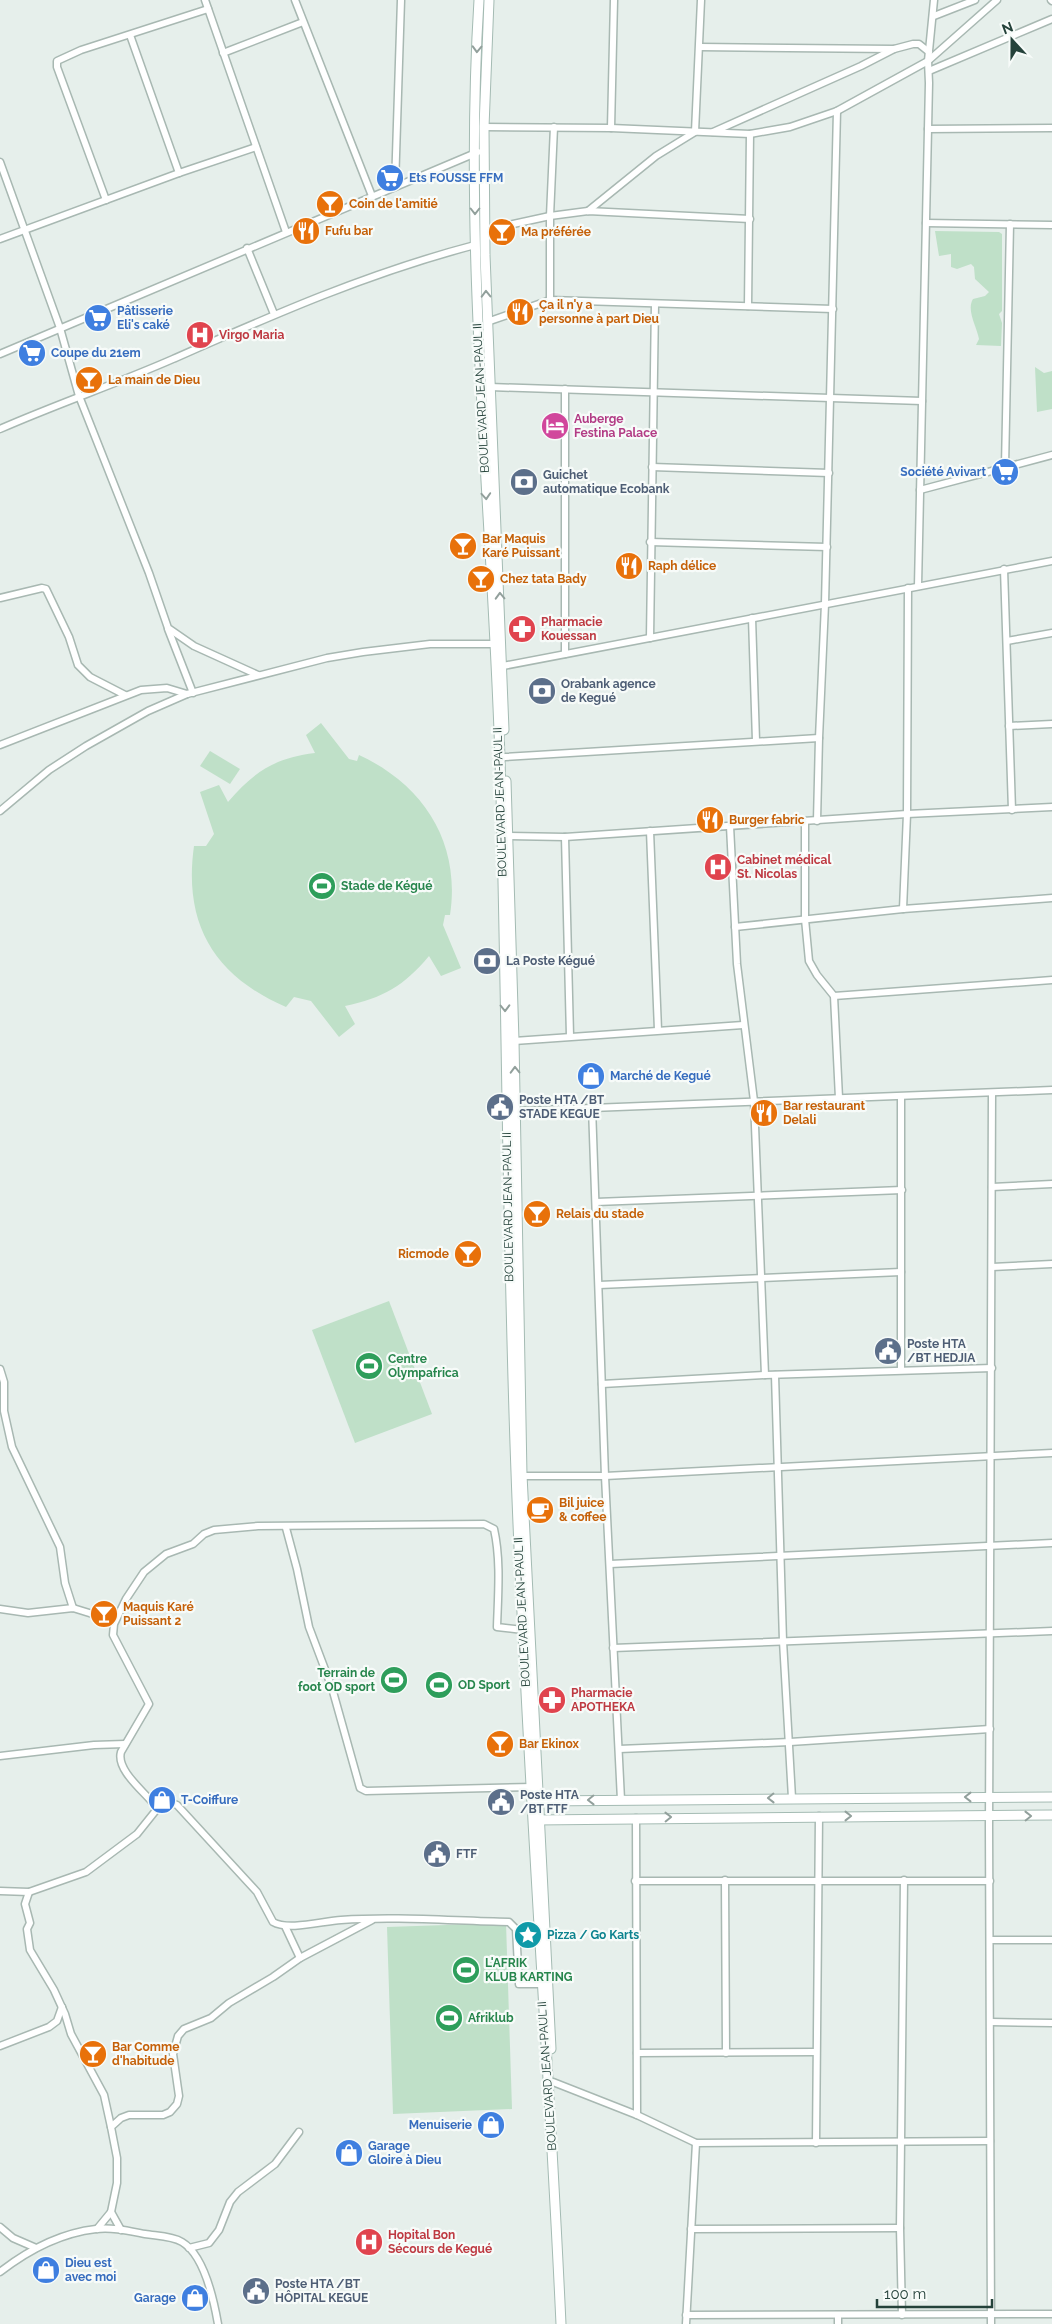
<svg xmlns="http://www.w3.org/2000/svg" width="1052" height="2324" font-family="Raleway,sans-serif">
  <rect width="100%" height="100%" fill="#e6efeb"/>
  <!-- grass -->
  <g fill="#bfe0c8">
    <path d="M 935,231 L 999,232 L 1002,234 L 1002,311 L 999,314 L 1002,323 L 1001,346 L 976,345 L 979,339 C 977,327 966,310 973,299 L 985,296 L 989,292 L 975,279 L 974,267 L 971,264 L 957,269 L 951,267 L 951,254 L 939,256 Z"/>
    <path d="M 1035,367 L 1044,373 L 1052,371 L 1052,409 L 1037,412 Z"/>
    <path d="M 321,723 L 349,759 L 357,761 L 359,755 C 424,785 461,843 450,915 L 445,915 L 443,925 L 461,968 L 441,976 L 429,956 C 404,986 383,998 345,1006 L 355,1024 L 339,1037 L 311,1001 L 294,997 L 286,1007 C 214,976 183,924 194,846 L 206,846 L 214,834 L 200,792 L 219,785 L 228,802 C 254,772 274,758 315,753 L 306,735 Z"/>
    <path d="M 210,751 L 240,769 L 230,784 L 200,766 Z"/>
    <path d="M 389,1301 L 432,1414 L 355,1443 L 312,1330 Z"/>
    <path d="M 506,1923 L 512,2109 L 393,2114 L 387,1927 Z"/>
  </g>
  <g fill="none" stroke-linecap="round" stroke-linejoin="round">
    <defs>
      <g id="street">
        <path d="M 205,0 L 286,232"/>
        <path d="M 295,0 L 372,196"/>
        <path d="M 1051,0 L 1052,1"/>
        <path d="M 934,16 L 975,0"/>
        <path d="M 130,35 L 179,173"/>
        <path d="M 700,47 L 894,49"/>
        <path d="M 223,53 L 303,22"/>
        <path d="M 929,71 L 1052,19"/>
        <path d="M 484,127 L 611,128 L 750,134 L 790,127 L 837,111 L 928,61 L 997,0"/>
        <path d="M 611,128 L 614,0"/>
        <path d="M 928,129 L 1052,128"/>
        <path d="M 713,132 L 861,66 L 894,49 L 913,44 L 919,44 L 929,52"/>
        <path d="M 0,162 L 60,328 L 79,396 L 149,573 L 168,628 L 194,646 L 258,675"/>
        <path d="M 395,186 L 401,0"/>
        <path d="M 106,200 L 57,67 L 57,61 L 81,50 L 208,9"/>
        <path d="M 588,211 L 656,156 L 695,132 L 701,0"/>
        <path d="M 926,223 L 1052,225"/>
        <path d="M 486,230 L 550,216 L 588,211 L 750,219"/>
        <path d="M 0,239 L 179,173 L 256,147"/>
        <path d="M 247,248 L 274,314"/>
        <path d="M 550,300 L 550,216 L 554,127"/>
        <path d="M 748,306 L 750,134"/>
        <path d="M 487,322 L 550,300 L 833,309"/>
        <path d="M 0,354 L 478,152"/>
        <path d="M 490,387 L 922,401"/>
        <path d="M 0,429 C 57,404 116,384 173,359 C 273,315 368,273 475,245"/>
        <path d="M 652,467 L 829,473"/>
        <path d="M 1005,467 L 1010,224"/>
        <path d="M 920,490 L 1052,455"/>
        <path d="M 650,542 L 827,547"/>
        <path d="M 1004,569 L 1012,810"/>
        <path d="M 918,586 L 929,83 L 928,61 L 934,0"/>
        <path d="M 0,598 L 42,588 L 46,589 L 69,637 L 78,665 L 90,677 L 125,695"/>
        <path d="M 752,618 L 756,741"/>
        <path d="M 168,629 L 193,693"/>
        <path d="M 650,638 L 655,304"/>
        <path d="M 1007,641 L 1052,633"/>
        <path d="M 565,654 L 565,389"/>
        <path d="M 503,666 L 1052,561"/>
        <path d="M 1009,726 L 1052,724"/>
        <path d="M 0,745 L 141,690 L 167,688 L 187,694"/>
        <path d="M 505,757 L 819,738"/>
        <path d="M 0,811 L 49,770 L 86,746 L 148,711 L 187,694 L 327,658 L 363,652 L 430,644 L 498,644"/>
        <path d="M 805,821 L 805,919 L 809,961 L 817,975 L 834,996 L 839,1098"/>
        <path d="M 817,821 L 819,738 L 825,604 L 837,111"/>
        <path d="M 730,826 L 737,964 L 754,1101 L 765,1375"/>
        <path d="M 650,831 L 658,1030"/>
        <path d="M 509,836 L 565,837 L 907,814 L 1052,807"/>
        <path d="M 565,837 L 570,1036"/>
        <path d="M 903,909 L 907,814 L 908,588"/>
        <path d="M 735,927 L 903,909 L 1052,898"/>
        <path d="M 834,996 L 1052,980"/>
        <path d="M 514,1041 L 743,1025"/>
        <path d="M 592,1107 L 605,1476 L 621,1800"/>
        <path d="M 515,1111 L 1052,1090"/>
        <path d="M 992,1187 L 1052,1184"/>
        <path d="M 596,1202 L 902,1190"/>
        <path d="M 992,1267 L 1052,1264"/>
        <path d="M 599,1285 L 901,1272"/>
        <path d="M 0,1369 L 4,1382 L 4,1411 L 12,1447 L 60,1547 L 65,1583 L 73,1608"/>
        <path d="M 901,1370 L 901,1097"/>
        <path d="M 775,1375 L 783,1641 L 792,1798"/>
        <path d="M 602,1384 L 765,1375 L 992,1368"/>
        <path d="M 519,1476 L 605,1476 L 1052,1453"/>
        <path d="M 286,1528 L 297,1569 L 309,1627 L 332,1688 L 360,1788 L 366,1791 L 533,1787"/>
        <path d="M 610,1564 L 1052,1543"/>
        <path d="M 0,1609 L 28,1613 L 73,1608 L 99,1616"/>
        <path d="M 523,1630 L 497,1627 C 498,1595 501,1560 494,1529 L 484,1524 L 258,1526 L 214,1530 L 204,1534 L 193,1544 L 166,1554 L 144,1572 L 126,1599 L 114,1624 L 113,1635 L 149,1704 L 121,1752 C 116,1769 142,1790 152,1802 C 161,1805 168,1801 177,1805 L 257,1892 L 273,1922 C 288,1931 323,1921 341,1920 C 396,1916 453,1921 509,1922 L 516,1929 L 519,1984 L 541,1984"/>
        <path d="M 613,1648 L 1052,1631"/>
        <path d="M 619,1749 L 790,1742 L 990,1729"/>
        <path d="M 0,1756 L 94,1745 L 125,1744"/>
        <path d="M 636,1818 L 637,2115"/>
        <path d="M 725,1880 L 726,2053"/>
        <path d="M 635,1881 L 990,1881"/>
        <path d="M 0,1891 L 29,1892 L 86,1872 L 137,1834 L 161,1804"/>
        <path d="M 29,1892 L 25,1904 L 30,1923 L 27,1929 L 30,1950 L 54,1990 L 65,2014 L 71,2034 L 104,2095 L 111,2127"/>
        <path d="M 285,1926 L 300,1958"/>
        <path d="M 990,1940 L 1052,1940"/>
        <path d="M 991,2022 L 1052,2023"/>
        <path d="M 0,2046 L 49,2027 L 57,2021 L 62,2007"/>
        <path d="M 637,2053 L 816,2052"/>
        <path d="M 553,2082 L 637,2115 L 696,2143 L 990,2141"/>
        <path d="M 816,2143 L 819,1816"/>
        <path d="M 111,2212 L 121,2230"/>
        <path d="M 0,2227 L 13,2238 L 36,2248"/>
        <path d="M 97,2229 L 111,2212 L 117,2183 L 117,2158 L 111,2127 L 121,2118 L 129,2115 L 163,2115 L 170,2112 L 177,2104 L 179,2096 L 173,2054 L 178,2036 L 184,2029 L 211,2018 L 229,2003 L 273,1977 L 300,1958 L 372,1920"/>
        <path d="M 691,2229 L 900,2228"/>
        <path d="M 189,2248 L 209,2243 L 219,2230 L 230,2202 L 238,2192 L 275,2164 L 299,2132"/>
        <path d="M 0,2272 C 27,2251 61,2233 96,2229 C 112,2227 129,2231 145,2234 C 157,2236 172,2236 182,2242 C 204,2255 214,2301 218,2324"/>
        <path d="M 686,2315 L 1052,2314"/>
        <path d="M 902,2315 L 900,2228 L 904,1880"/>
        <path d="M 686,2324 L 696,2143"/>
        <path d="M 838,2324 L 838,2315"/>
        <path d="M 991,2324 L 989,1827 L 992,1093"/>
      </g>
      <g id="secondary">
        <path d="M 479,0 C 463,253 492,506 500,759 C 507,997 507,1234 516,1472 C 526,1756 548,2040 561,2324"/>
        <path d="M 489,0 L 484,127 L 485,255 L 504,730"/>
        <path d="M 506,781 L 514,1041 L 522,1475 L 551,2049"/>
        <path d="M 533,1803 L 538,1801 L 1052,1797"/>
        <path d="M 535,1820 L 1052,1815"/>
      </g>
    </defs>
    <!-- street casing -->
    <use href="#street" stroke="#a8b8b2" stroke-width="9"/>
    <!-- secondary casing -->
    <use href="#secondary" stroke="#a4bbb3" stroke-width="11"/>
    <!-- street -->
    <use href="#street" stroke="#fff" stroke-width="6"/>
    <!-- secondary -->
    <use href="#secondary" stroke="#fff" stroke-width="9"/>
  </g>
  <!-- one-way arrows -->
  <defs><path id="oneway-chevron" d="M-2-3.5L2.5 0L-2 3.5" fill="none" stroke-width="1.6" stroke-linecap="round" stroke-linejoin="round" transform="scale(1.25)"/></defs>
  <g stroke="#92a09c">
    <use href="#oneway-chevron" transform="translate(477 49) rotate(92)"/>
    <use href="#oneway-chevron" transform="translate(475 211) rotate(90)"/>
    <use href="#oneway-chevron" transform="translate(486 294) rotate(-91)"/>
    <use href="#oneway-chevron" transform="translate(486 496) rotate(86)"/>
    <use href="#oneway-chevron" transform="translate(500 596) rotate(-92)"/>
    <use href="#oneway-chevron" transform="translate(505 1008) rotate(89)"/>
    <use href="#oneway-chevron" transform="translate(515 1070) rotate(-91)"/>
    <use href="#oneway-chevron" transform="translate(968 1797) rotate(180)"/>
    <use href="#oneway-chevron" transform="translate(771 1798) rotate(179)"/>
    <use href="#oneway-chevron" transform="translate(591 1800) rotate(179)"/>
    <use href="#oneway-chevron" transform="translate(848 1816)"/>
    <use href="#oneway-chevron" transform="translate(1028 1816) rotate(-1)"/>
    <use href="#oneway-chevron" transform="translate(668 1817) rotate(-1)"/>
  </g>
  <!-- icons -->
  <defs>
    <symbol id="supermarket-disc" viewBox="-11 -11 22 22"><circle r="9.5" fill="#3f7fe0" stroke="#f7fbf9"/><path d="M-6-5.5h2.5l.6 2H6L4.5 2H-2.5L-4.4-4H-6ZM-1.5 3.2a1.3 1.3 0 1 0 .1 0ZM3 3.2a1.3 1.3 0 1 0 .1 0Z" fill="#fff"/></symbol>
    <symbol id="bar-disc" viewBox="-11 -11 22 22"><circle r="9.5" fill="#e8710a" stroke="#f7fbf9"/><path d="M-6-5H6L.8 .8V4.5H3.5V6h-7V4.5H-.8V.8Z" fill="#fff"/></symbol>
    <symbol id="restaurant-disc" viewBox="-11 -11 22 22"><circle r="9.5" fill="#e8710a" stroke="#f7fbf9"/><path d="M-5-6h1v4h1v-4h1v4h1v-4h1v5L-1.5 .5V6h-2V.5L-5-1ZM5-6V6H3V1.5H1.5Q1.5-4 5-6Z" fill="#fff"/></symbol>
    <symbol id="hospital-disc" viewBox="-11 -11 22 22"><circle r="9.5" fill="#e0444e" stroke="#f7fbf9"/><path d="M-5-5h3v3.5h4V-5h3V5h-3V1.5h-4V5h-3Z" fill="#fff"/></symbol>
    <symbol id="hotel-disc" viewBox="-11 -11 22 22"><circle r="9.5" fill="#d1479c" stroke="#f7fbf9"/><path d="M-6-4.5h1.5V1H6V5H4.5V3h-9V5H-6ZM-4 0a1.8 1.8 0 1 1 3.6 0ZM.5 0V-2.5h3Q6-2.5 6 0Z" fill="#fff"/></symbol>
    <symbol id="bank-disc" viewBox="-11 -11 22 22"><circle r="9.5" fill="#5c6f8a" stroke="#f7fbf9"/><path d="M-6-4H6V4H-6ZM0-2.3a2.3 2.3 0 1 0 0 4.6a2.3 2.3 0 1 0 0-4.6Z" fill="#fff"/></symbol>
    <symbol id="pharmacy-disc" viewBox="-11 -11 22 22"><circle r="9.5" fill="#e0444e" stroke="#f7fbf9"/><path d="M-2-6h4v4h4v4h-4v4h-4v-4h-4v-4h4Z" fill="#fff"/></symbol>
    <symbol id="stadium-disc" viewBox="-11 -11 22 22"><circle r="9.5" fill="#2e9e5b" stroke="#f7fbf9"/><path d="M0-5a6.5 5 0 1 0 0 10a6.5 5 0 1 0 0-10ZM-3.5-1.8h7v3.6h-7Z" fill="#fff"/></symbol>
    <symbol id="shop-disc" viewBox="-11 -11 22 22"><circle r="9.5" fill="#3f7fe0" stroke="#f7fbf9"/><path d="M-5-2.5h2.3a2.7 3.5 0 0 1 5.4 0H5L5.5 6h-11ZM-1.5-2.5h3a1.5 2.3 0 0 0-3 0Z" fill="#fff"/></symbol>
    <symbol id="civic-disc" viewBox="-11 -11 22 22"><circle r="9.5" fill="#5c6f8a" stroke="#f7fbf9"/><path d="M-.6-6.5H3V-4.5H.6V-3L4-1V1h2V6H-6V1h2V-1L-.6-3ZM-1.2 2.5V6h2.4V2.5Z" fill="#fff"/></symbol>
    <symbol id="cafe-disc" viewBox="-11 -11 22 22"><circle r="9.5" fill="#e8710a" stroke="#f7fbf9"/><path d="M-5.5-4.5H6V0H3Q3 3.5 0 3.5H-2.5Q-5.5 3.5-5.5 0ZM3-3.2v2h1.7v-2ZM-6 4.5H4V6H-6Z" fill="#fff"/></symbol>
    <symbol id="sight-disc" viewBox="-11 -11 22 22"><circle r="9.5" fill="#0f9aa8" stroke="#f7fbf9"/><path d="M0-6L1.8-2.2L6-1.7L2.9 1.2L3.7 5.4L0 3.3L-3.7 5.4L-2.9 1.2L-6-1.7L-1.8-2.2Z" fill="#fff"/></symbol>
  </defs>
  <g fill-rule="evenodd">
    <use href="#supermarket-disc" x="374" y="162" width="32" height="32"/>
    <use href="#bar-disc" x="314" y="188" width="32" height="32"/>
    <use href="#restaurant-disc" x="290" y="215" width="32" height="32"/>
    <use href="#bar-disc" x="486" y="216" width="32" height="32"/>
    <use href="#restaurant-disc" x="504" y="296" width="32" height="32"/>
    <use href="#supermarket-disc" x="82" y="302" width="32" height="32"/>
    <use href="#hospital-disc" x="184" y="319" width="32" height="32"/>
    <use href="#supermarket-disc" x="16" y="337" width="32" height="32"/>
    <use href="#bar-disc" x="73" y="364" width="32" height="32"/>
    <use href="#hotel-disc" x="539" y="410" width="32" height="32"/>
    <use href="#supermarket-disc" x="989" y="456" width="32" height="32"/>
    <use href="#bank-disc" x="508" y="466" width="32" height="32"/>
    <use href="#bar-disc" x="447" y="530" width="32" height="32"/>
    <use href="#restaurant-disc" x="613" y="550" width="32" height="32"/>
    <use href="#bar-disc" x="465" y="563" width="32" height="32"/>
    <use href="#pharmacy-disc" x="506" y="613" width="32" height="32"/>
    <use href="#bank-disc" x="526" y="675" width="32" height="32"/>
    <use href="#restaurant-disc" x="694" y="804" width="32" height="32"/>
    <use href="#hospital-disc" x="702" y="851" width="32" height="32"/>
    <use href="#stadium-disc" x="306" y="870" width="32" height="32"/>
    <use href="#bank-disc" x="471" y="945" width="32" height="32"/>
    <use href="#shop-disc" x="575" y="1060" width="32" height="32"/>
    <use href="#civic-disc" x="484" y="1091" width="32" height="32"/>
    <use href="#restaurant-disc" x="748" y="1097" width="32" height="32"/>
    <use href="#bar-disc" x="521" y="1198" width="32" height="32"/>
    <use href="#bar-disc" x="452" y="1238" width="32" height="32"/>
    <use href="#civic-disc" x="872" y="1335" width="32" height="32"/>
    <use href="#stadium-disc" x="353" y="1350" width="32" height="32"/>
    <use href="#cafe-disc" x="524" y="1494" width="32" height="32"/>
    <use href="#bar-disc" x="88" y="1598" width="32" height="32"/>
    <use href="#stadium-disc" x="378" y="1664" width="32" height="32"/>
    <use href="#stadium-disc" x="423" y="1669" width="32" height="32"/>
    <use href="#pharmacy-disc" x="536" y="1684" width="32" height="32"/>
    <use href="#bar-disc" x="484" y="1728" width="32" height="32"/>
    <use href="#shop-disc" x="146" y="1784" width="32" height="32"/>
    <use href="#civic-disc" x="485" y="1786" width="32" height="32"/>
    <use href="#civic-disc" x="421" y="1838" width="32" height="32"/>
    <use href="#sight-disc" x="512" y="1919" width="32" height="32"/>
    <use href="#stadium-disc" x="450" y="1954" width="32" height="32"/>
    <use href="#stadium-disc" x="433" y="2002" width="32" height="32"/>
    <use href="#bar-disc" x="77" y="2038" width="32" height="32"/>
    <use href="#shop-disc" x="475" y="2109" width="32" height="32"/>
    <use href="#shop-disc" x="333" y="2137" width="32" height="32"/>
    <use href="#hospital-disc" x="353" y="2226" width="32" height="32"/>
    <use href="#shop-disc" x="30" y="2254" width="32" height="32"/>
    <use href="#civic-disc" x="240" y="2275" width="32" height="32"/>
    <use href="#shop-disc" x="179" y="2282" width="32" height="32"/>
  </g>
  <g text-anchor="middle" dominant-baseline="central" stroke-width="4.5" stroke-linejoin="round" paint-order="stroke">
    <!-- shop labels -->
    <g font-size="12" font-weight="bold" fill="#366cbe" stroke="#f7fbf9" text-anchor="start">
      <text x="409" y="178">Ets FOUSSE FFM</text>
      <text x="117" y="311">Pâtisserie<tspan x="117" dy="14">Eli's caké</tspan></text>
      <text x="51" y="353">Coupe du 21em</text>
      <text x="986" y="472" text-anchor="end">Société Avivart</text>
      <text x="610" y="1076">Marché de Kegué</text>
      <text x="181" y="1800">T-Coiffure</text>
      <text x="472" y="2125" text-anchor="end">Menuiserie</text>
      <text x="368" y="2146">Garage<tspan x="368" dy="14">Gloire à Dieu</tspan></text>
      <text x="65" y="2263">Dieu est<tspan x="65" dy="14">avec moi</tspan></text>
      <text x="176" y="2298" text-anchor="end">Garage</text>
    </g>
    <!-- food labels -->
    <g font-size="12" font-weight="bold" fill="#c56008" stroke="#f7fbf9" text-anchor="start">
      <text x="349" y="204">Coin de l'amitié</text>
      <text x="325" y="231">Fufu bar</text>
      <text x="521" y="232">Ma préférée</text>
      <text x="539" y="305">Ça il n'y a<tspan x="539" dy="14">personne à part Dieu</tspan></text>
      <text x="108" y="380">La main de Dieu</text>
      <text x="482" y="539">Bar Maquis<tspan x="482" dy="14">Karé Puissant</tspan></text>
      <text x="648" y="566">Raph délice</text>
      <text x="500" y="579">Chez tata Bady</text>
      <text x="729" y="820">Burger fabric</text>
      <text x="783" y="1106">Bar restaurant<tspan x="783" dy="14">Delali</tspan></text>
      <text x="556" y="1214">Relais du stade</text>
      <text x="449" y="1254" text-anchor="end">Ricmode</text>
      <text x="559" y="1503">Bil juice<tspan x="559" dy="14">&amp; coffee</tspan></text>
      <text x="123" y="1607">Maquis Karé<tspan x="123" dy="14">Puissant 2</tspan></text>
      <text x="519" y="1744">Bar Ekinox</text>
      <text x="112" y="2047">Bar Comme<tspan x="112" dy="14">d'habitude</tspan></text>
    </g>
    <!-- health labels -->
    <g font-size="12" font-weight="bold" fill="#be3a42" stroke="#f7fbf9" text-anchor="start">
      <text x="219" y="335">Virgo Maria</text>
      <text x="541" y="622">Pharmacie<tspan x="541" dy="14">Kouessan</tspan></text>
      <text x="737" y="860">Cabinet médical<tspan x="737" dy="14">St. Nicolas</tspan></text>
      <text x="571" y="1693">Pharmacie<tspan x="571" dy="14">APOTHEKA</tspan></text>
      <text x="388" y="2235">Hopital Bon<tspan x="388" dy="14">Sécours de Kegué</tspan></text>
    </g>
    <!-- street labels -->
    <g font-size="12" fill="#24423a" stroke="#f7fbf9">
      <text transform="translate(481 398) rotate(-93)">BOULEVARD JEAN-PAUL II</text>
      <text transform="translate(500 802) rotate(-92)">BOULEVARD JEAN-PAUL II</text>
      <text transform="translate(508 1207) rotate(-91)">BOULEVARD JEAN-PAUL II</text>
      <text transform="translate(522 1612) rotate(-93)">BOULEVARD JEAN-PAUL II</text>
      <text transform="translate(547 2076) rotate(-94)">BOULEVARD JEAN-PAUL II</text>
    </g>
    <!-- hotel labels -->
    <g font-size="12" font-weight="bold" fill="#b23c85" stroke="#f7fbf9" text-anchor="start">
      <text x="574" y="419">Auberge<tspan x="574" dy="14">Festina Palace</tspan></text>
    </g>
    <!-- service labels -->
    <g font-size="12" font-weight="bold" fill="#4e5e75" stroke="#f7fbf9" text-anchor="start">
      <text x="543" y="475">Guichet<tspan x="543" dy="14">automatique Ecobank</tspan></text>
      <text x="561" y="684">Orabank agence<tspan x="561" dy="14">de Kegué</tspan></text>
      <text x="506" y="961">La Poste Kégué</text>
      <text x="519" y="1100">Poste HTA /BT<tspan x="519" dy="14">STADE KEGUE</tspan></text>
      <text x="907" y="1344">Poste HTA<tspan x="907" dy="14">/BT HEDJIA</tspan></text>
      <text x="520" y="1795">Poste HTA<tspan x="520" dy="14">/BT FTF</tspan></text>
      <text x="456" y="1854">FTF</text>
      <text x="275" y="2284">Poste HTA /BT<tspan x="275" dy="14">HÔPITAL KEGUE</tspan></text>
    </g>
    <!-- leisure labels -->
    <g font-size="12" font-weight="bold" fill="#27864d" stroke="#f7fbf9" text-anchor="start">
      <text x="341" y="886">Stade de Kégué</text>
      <text x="388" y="1359">Centre<tspan x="388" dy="14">Olympafrica</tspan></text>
      <text x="375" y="1673" text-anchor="end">Terrain de<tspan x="375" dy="14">foot OD sport</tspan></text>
      <text x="458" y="1685">OD Sport</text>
      <text x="485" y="1963">L'AFRIK<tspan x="485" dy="14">KLUB KARTING</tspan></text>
      <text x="468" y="2018">Afriklub</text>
    </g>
    <!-- culture labels -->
    <g font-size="12" font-weight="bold" fill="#0d838f" stroke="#f7fbf9" text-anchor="start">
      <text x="547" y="1935">Pizza / Go Karts</text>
    </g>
  </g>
  <!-- north arrow -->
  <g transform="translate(1012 40) rotate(339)" stroke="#f7fbf9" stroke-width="4" paint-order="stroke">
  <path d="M0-4L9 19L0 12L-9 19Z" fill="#24423a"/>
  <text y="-8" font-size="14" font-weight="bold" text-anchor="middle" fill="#24423a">N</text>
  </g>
  <!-- scale -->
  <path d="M877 2299v8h115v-8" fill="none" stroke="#24423a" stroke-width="2.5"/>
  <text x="884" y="2299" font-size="15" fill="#24423a" stroke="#f7fbf9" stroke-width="4" paint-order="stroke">100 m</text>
</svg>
